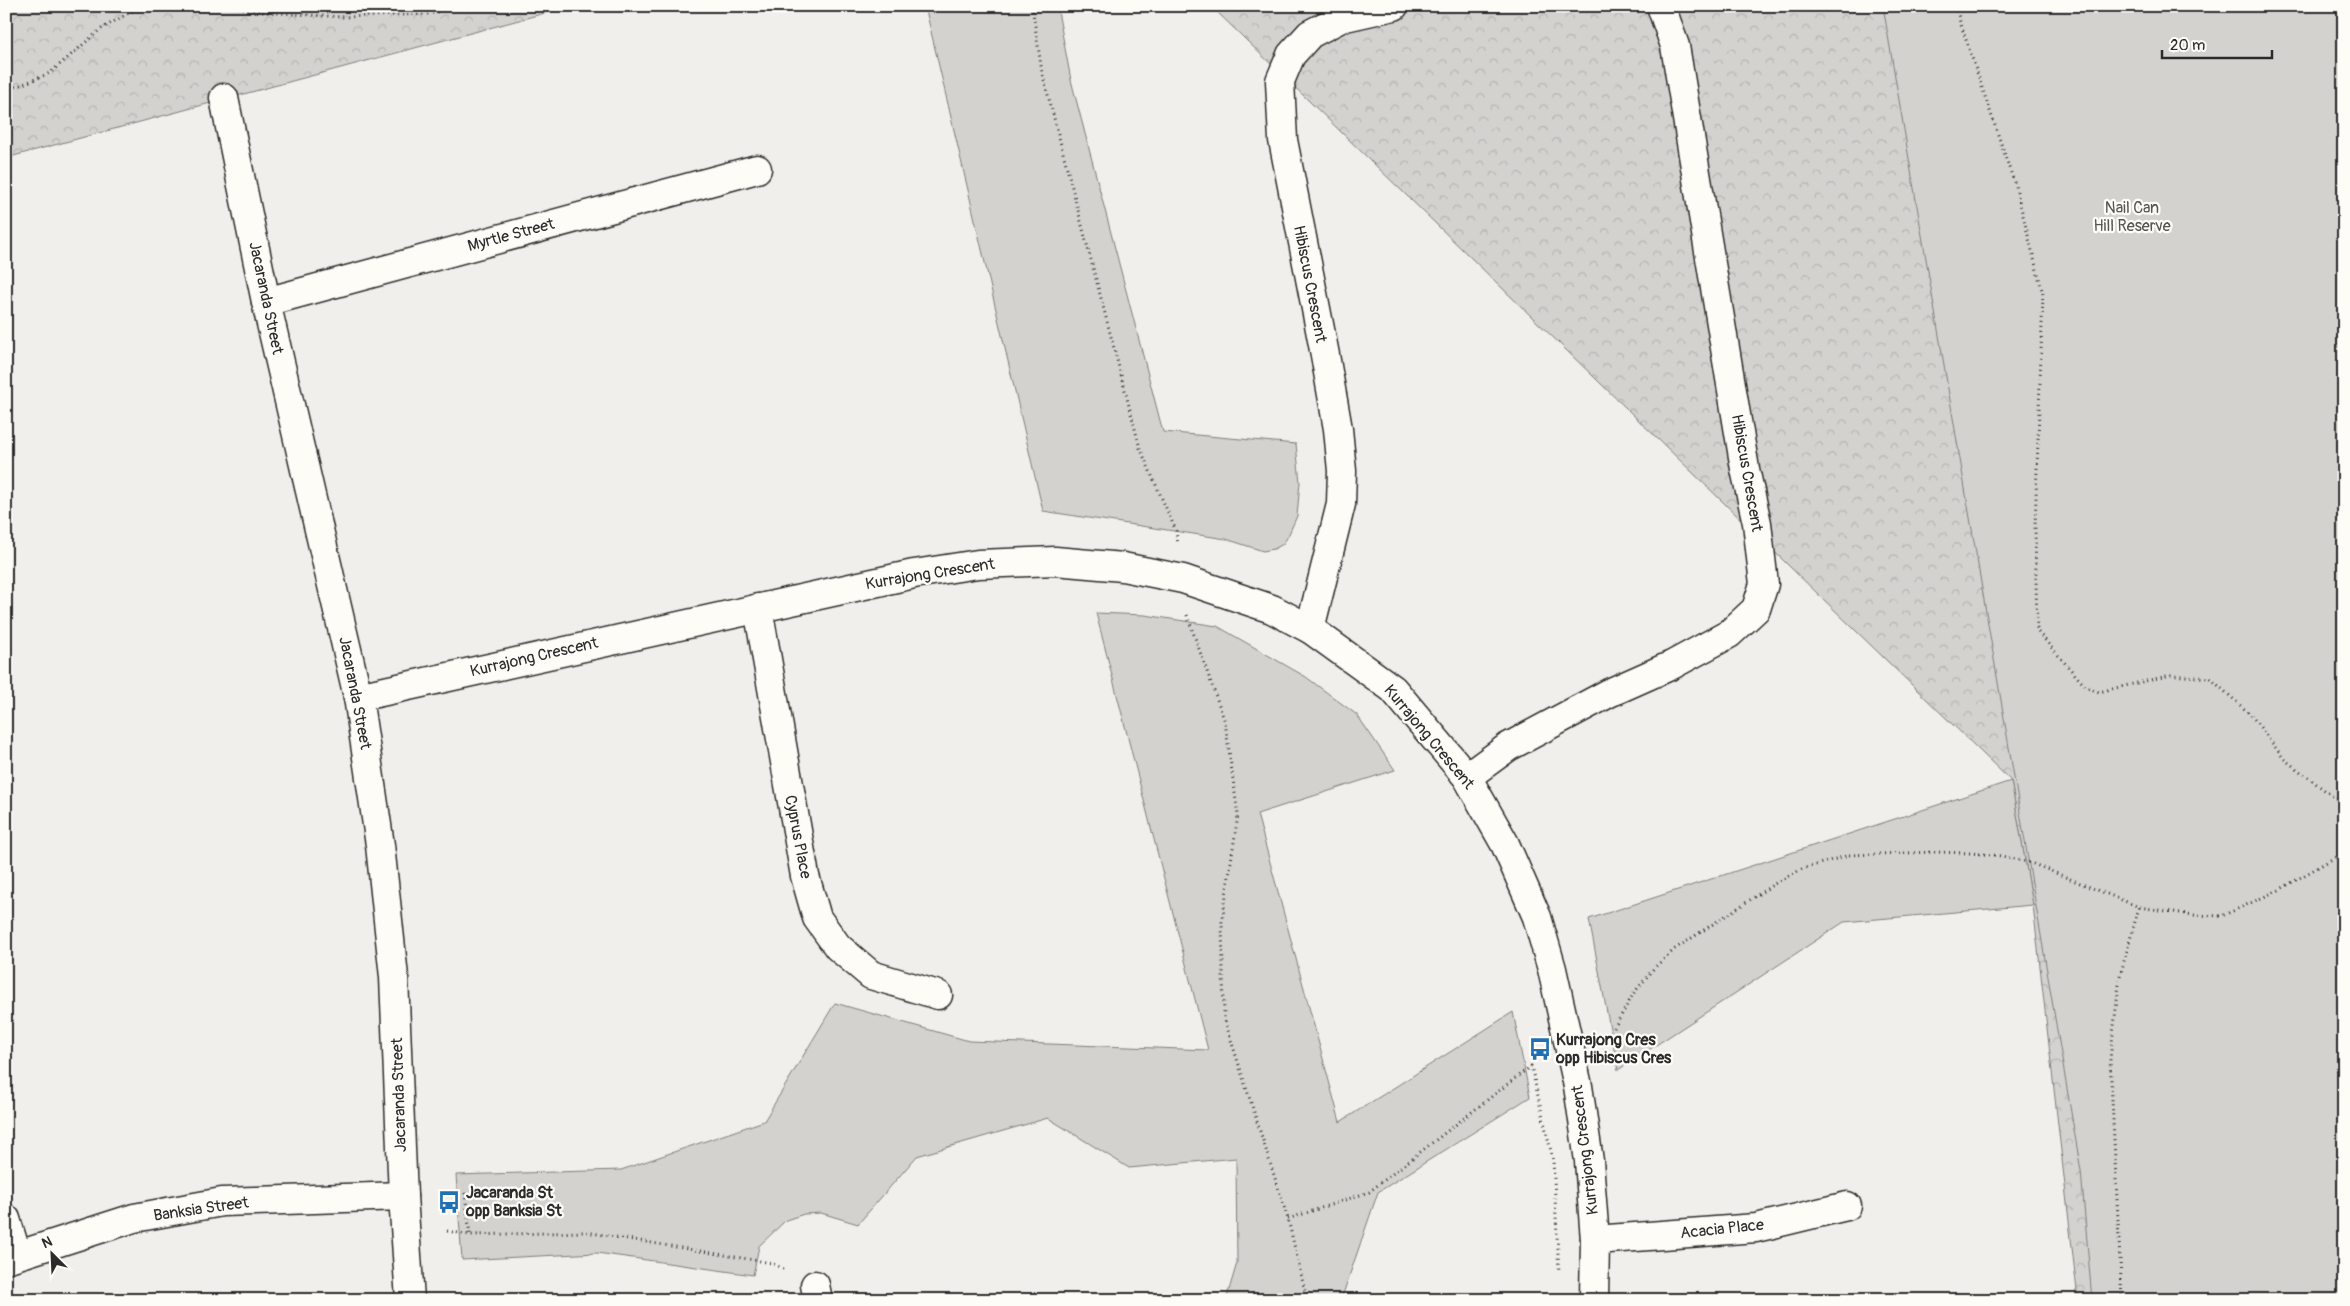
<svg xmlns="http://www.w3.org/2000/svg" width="2350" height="1306" font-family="Pangolin,sans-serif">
  <defs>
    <pattern id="forest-crowns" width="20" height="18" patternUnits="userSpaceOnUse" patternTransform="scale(1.25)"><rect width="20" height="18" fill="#d3d2cf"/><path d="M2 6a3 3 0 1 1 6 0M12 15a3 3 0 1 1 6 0" fill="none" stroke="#b5b4b2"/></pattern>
  </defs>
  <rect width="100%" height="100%" fill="#f0efeb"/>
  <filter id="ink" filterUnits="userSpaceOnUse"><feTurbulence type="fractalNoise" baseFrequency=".02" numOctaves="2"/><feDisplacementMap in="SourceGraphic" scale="10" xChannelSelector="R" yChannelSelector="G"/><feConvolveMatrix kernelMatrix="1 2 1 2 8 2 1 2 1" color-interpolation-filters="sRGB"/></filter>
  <g filter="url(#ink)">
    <!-- forest -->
    <g fill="url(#forest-crowns)" stroke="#7f7e7d">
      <path d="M 6,6 L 571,6 L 6,158 Z"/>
      <path d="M 1211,6 L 2344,6 L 2344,1300 L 2078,1300 L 2033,905 L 2011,781 Z"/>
    </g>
    <!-- green -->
    <g fill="#d3d2cf" stroke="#7f7e7d">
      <path d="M 925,6 L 1057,6 L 1071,80 L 1163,432 L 1296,444 L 1300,482 L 1297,516 L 1288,536 L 1283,544 L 1274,549 L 1263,551 L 1226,539 L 1043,511 Z"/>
      <path d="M 1883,6 L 2344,6 L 2344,1300 L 2092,1300 L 2081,1171 Z"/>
      <path d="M 1096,613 L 1145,615 L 1217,626 L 1306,677 L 1357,715 L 1395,770 L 1257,814 L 1340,1122 L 1513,1012 L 1530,1097 L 1378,1192 L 1341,1300 L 1226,1300 L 1237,1263 L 1236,1158 L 1129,1168 L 1048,1118 L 917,1156 L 858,1224 L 821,1213 L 804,1214 L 786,1220 L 759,1246 L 753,1275 L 597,1253 L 462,1260 L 456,1175 L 621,1170 L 764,1121 L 835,1003 L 969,1041 L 1208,1050 Z"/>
      <path d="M 2011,781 L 2033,905 L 1844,922 L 1618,1070 L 1589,919 Z"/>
    </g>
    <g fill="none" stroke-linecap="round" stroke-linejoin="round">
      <defs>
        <g id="minor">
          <path d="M 224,98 L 266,302 L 358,697 L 380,845 L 394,977 L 403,1196 L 410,1300"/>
          <path d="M 266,302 L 757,169"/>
          <path d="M 758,608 L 805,876 L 817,918 L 838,947 L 871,975 L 938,995"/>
          <path d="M 1310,629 L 1341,504 L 1342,471 L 1338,429 L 1325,355 L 1283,140 L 1280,81 L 1291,55 L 1310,34 L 1341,18 L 1394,6"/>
          <path d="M 358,697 L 914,574 L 978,564 L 1055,561 L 1123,567 L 1183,579 L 1272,609 L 1310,629 L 1393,689 L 1467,777 L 1505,844 L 1537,917 L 1552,969 L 1578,1086 L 1589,1161 L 1595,1240 L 1594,1300"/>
          <path d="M 1467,777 L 1508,747 L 1609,693 L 1672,665 L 1729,634 L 1756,609 L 1764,584 L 1757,523 L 1745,469 L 1675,46 L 1661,6"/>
          <path d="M 6,1219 L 17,1255"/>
          <path d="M 1595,1240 L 1756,1228 L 1847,1206"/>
          <path d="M 6,1259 L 134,1218 L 222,1202 L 403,1196"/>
          <path d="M 815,1285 L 818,1300"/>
        </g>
      </defs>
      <!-- minor casing -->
      <use href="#minor" stroke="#2b2b2b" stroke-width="31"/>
      <!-- path -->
      <g stroke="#2b2b2b" stroke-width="3" stroke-dasharray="1 4" stroke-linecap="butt">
        <path d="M 233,6 L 263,12 L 343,17 L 430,14 L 456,6"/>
        <path d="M 1032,6 L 1042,72 L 1140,448 L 1176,531 L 1178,545"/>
        <path d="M 1956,6 L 1960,22 L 2016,188 L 2043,294 L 2035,527 L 2037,631 L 2086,687 L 2099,692 L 2171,675 L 2210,678 L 2251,715 L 2284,759 L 2344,805"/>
        <path d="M 6,91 L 50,73 L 101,29 L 141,6"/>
        <path d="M 1187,615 L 1225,722 L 1238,815 L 1222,922 L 1224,1018 L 1288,1219 L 1307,1300"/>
        <path d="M 1614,1028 L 1634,993 L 1654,968 L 1675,949 L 1774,884 L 1802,869 L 1849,855 L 1935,852 L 1971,853 L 2002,856 L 2031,863 L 2139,907 L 2194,915 L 2222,916 L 2279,890 L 2344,852"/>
        <path d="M 465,1193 L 470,1235"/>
        <path d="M 1288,1219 L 1369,1192 L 1531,1066 L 1553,1160 L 1559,1272"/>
        <path d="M 447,1231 L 470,1235 L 586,1232 L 772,1263 L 787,1271"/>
        <path d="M 2122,1300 L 2110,1059 L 2120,976 L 2139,907"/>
      </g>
      <!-- minor -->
      <use href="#minor" stroke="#fdfcf7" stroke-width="28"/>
    </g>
  </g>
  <!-- icons -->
  <defs>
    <symbol id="bus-bare" viewBox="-9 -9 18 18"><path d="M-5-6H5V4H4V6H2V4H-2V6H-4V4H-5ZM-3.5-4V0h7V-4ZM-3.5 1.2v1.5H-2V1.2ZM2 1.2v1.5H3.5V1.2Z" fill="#1f6fb2" stroke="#fdfcf7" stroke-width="2.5" paint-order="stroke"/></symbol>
  </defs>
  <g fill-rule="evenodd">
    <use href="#bus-bare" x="1524" y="1033" width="32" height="32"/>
    <use href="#bus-bare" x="433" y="1186" width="32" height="32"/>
  </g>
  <g text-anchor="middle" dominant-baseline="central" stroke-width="4.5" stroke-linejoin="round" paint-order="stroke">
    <!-- park labels -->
    <g font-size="16" fill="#555554" stroke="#fdfcf7">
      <text x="2132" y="208">Nail Can<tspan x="2132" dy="18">Hill Reserve</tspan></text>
    </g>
    <!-- street labels -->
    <g font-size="16" fill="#2b2b2b" stroke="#fdfcf7">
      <text transform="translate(511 235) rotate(-15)">Myrtle Street</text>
      <text transform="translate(1310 284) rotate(79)">Hibiscus Crescent</text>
      <text transform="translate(266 298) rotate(78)">Jacaranda Street</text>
      <text transform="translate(1747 473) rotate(80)">Hibiscus Crescent</text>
      <text transform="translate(930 574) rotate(-9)">Kurrajong Crescent</text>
      <text transform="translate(534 657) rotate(-13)">Kurrajong Crescent</text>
      <text transform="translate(355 693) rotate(79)">Jacaranda Street</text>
      <text transform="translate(1429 737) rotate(50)">Kurrajong Crescent</text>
      <text transform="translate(798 837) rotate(79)">Cyprus Place</text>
      <text transform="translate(399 1095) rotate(-92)">Jacaranda Street</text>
      <text transform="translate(1585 1150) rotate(-97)">Kurrajong Crescent</text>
      <text transform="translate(201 1209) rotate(-8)">Banksia Street</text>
      <text transform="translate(1722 1229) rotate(-6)">Acacia Place</text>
    </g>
    <!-- poi labels -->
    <g font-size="16" font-weight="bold" fill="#2b2b2b" stroke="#fdfcf7" text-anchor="start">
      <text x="1556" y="1040">Kurrajong Cres<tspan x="1556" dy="18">opp Hibiscus Cres</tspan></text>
      <text x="466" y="1193">Jacaranda St<tspan x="466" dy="18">opp Banksia St</tspan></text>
    </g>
  </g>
  <!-- margin -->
  <rect width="2350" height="1306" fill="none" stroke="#fdfcf7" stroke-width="25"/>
  <rect x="12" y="12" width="2325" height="1281" fill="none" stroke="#2b2b2b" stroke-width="2" filter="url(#ink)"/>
  <!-- north arrow -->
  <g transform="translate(52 1254) rotate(336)" stroke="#fdfcf7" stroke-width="4" paint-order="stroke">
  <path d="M0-4L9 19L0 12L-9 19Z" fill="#2b2b2b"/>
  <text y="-8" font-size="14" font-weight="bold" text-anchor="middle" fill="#2b2b2b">N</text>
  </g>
  <!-- scale -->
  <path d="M2162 50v8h110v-8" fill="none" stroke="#2b2b2b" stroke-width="2.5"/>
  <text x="2170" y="50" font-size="15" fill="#2b2b2b" stroke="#fdfcf7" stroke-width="4" paint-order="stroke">20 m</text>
</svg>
